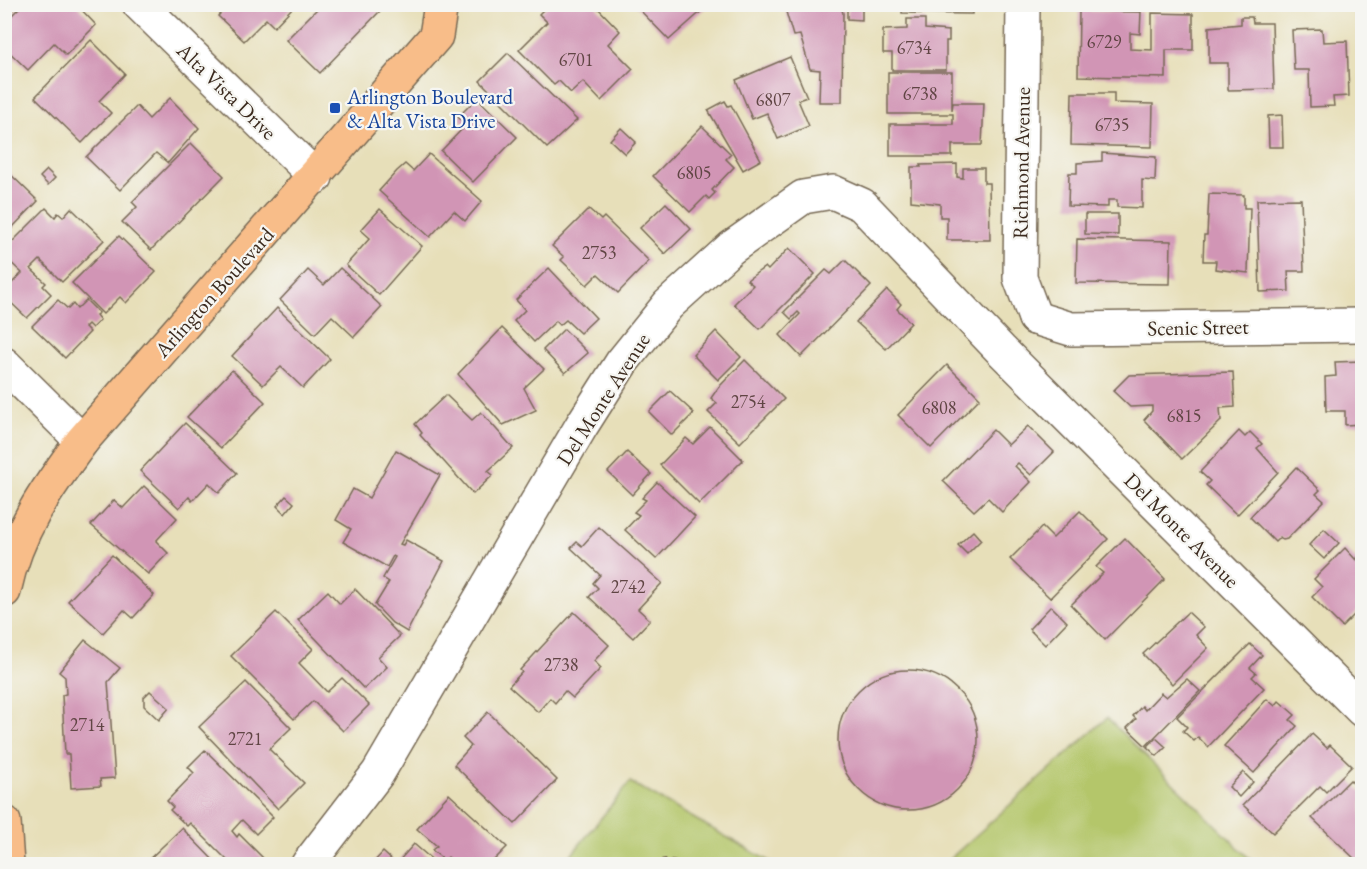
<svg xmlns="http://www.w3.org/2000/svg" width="1367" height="869" font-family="'EB Garamond',serif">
  <rect width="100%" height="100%" fill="#f6f6f2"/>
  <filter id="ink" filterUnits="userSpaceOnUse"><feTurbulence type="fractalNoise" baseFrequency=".0167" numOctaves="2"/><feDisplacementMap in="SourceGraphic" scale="12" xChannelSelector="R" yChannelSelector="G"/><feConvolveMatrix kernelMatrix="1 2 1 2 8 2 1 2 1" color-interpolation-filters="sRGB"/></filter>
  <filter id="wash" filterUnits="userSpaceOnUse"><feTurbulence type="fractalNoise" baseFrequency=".008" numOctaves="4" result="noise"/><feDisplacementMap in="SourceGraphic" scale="24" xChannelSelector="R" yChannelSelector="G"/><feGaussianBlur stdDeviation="1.35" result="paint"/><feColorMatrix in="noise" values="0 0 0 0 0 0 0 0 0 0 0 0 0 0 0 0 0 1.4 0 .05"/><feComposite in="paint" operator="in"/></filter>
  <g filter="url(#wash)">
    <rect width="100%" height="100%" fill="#e7dfb9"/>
    <!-- green -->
    <g fill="#b4c66a" stroke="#787844" stroke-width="1.5">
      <path d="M 1107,718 L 1255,864 L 944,864 Z"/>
      <path d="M 630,782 L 774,864 L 564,864 Z"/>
    </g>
    <g id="blocks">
      <!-- building -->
      <g fill="#d195b5">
        <path d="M 4,4 L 18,4 L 4,18 Z"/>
        <path d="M 23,4 L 76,4 L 96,25 L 66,55 L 54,43 L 28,70 L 4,47 L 4,23 Z"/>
        <path d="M 230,4 L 296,4 L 274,27 L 266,19 L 244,41 L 218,16 Z"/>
        <path d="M 322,4 L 373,4 L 380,11 L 320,73 L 286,40 Z"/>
        <path d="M 549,4 L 594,4 L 620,31 L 608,44 L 633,69 L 601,101 L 583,82 L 571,93 L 559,81 L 554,85 L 519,50 L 547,22 L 539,14 Z"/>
        <path d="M 634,4 L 701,4 L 705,8 L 669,40 Z"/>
        <path d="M 840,4 L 843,13 L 842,102 L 819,102 L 820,70 L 810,69 L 800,35 L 793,36 L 784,5 Z"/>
        <path d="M 847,4 L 862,4 L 862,20 L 847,19 Z"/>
        <path d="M 902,4 L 972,4 L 972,14 L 902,13 Z"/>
        <path d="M 1079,11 L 1141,12 L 1140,34 L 1130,33 L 1130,49 L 1152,50 L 1152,13 L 1193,14 L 1193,50 L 1166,50 L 1166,78 L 1078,76 Z"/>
        <path d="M 1241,17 L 1252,17 L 1253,23 L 1272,23 L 1274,89 L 1228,90 L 1228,63 L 1209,63 L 1209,27 L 1241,24 Z"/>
        <path d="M 907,19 L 925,19 L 925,29 L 949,31 L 949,41 L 946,41 L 946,70 L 892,70 L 892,53 L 883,53 L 883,30 L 907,29 Z"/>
        <rect x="1360" y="21" width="2" height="33"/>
        <path d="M 1322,29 L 1323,42 L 1347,41 L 1349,96 L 1333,97 L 1334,106 L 1310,107 L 1309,70 L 1294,70 L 1292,30 Z"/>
        <path d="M 91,40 L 125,74 L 99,101 L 111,113 L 82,143 L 35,97 Z"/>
        <path d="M 508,53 L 577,120 L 547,148 L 480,81 Z"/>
        <path d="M 790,57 L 807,97 L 798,100 L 809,126 L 778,139 L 767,113 L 752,119 L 736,80 Z"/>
        <path d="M 888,72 L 952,72 L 952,110 L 953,103 L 984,103 L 982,145 L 952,145 L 952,156 L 890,156 L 890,124 L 953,124 L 953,114 L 888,114 Z"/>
        <path d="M 1072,93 L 1114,93 L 1114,103 L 1153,104 L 1152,147 L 1071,145 Z"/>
        <path d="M 170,98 L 199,128 L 168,163 L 156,153 L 120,190 L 86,157 L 137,106 L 149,119 Z"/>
        <path d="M 477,98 L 517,137 L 473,182 L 441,151 L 466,125 L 458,117 Z"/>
        <path d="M 725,101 L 728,106 L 731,105 L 761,160 L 743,170 L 708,110 Z"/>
        <path d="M 1282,115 L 1283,147 L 1269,147 L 1268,116 Z"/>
        <path d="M 702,126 L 731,154 L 726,159 L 734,167 L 712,190 L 715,193 L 709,199 L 706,196 L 690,212 L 653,176 Z"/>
        <path d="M 621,128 L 636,142 L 625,154 L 610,140 Z"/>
        <path d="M 191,143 L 224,176 L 151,250 L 122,222 L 137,207 L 132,202 Z"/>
        <path d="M 1102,153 L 1156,157 L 1155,181 L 1142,180 L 1142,208 L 1117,207 L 1117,200 L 1108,200 L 1108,207 L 1068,206 L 1069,173 L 1077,173 L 1077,163 L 1102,161 Z"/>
        <path d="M 429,154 L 482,201 L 465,221 L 454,211 L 430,237 L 379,191 L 397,171 L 405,164 L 413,171 Z"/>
        <path d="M 957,164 L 957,177 L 963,178 L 963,168 L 984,168 L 984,183 L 989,183 L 990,240 L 947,240 L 947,217 L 940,217 L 940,204 L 911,201 L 911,167 L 921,167 L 920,165 Z"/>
        <path d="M 4,168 L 38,201 L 10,230 L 4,225 Z"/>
        <path d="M 47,170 L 55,178 L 48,185 L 40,177 Z"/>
        <path d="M 1209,194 L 1244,195 L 1244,208 L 1250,208 L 1248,273 L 1215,269 L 1216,261 L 1203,261 L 1204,235 L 1207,235 Z"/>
        <path d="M 1301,199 L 1304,271 L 1288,271 L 1289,291 L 1260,292 L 1257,200 Z"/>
        <path d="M 666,203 L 691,229 L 665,254 L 640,228 Z"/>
        <path d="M 46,208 L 55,217 L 58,213 L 63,217 L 71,208 L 104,240 L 62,282 L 40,260 L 31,269 L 46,283 L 43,286 L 51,294 L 27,318 L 4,296 L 4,291 L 22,273 L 4,256 L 4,250 Z"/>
        <path d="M 380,209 L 422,246 L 379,295 L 346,265 L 370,238 L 361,230 Z"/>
        <path d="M 589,209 L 601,220 L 604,217 L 649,261 L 618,293 L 598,274 L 587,285 L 561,260 L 564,257 L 552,246 Z"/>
        <path d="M 1085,214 L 1118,214 L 1118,235 L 1085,234 Z"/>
        <path d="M 119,236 L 156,272 L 126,303 L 120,297 L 103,314 L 72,283 Z"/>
        <path d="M 1077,239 L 1171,241 L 1170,284 L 1076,283 Z"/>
        <path d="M 789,248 L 815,274 L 760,329 L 734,304 L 753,285 L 747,280 L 765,267 L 768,270 Z"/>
        <path d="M 845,260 L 871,286 L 801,357 L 780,335 L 800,314 L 798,312 L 791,319 L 784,312 L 826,270 L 831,274 Z"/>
        <path d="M 340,268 L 382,307 L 354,337 L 332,316 L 315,334 L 280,300 L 308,270 L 324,285 Z"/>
        <path d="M 549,268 L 596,318 L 580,333 L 566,320 L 560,325 L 556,321 L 534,342 L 514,321 L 525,310 L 516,300 Z"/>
        <path d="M 887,290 L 901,304 L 897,309 L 911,323 L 886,349 L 856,322 Z"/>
        <path d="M 58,300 L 68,309 L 73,304 L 77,309 L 86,300 L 99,313 L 96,315 L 100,320 L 92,328 L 88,324 L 85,327 L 90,332 L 65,358 L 32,326 Z"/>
        <path d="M 277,308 L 330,359 L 303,388 L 281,367 L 263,385 L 232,356 Z"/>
        <path d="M 502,328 L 544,369 L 524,388 L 536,410 L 503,425 L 458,374 Z"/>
        <path d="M 564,329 L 588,353 L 565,373 L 543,350 Z"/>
        <path d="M 716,331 L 741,357 L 718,380 L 693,355 Z"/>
        <path d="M 745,360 L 784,399 L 740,443 L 708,412 L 717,403 L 711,398 L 718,388 Z"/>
        <path d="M 1362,361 L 1362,424 L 1345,425 L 1345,411 L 1326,411 L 1325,377 L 1336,376 L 1335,362 Z"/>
        <path d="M 947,365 L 980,398 L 931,448 L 898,415 Z"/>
        <path d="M 232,370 L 265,402 L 221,448 L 187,417 Z"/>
        <path d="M 1233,372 L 1235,407 L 1220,408 L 1221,421 L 1182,459 L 1144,420 L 1152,411 L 1152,406 L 1130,407 L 1113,391 L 1129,375 Z"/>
        <path d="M 670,391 L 694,413 L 672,435 L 649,412 Z"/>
        <path d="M 446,395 L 472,420 L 481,412 L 513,448 L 488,471 L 493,475 L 473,494 L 420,435 L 422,433 L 415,424 Z"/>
        <path d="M 185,423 L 237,473 L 219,493 L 209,483 L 192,501 L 189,497 L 179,508 L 140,471 Z"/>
        <path d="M 1028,426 L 1054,452 L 1031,475 L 1018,463 L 1015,466 L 1031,482 L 1002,512 L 988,498 L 974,511 L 943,481 L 993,430 L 1008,445 Z"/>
        <path d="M 710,427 L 743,460 L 699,504 L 660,465 L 686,438 L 693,444 Z"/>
        <path d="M 1239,431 L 1245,437 L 1250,432 L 1262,444 L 1257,448 L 1278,472 L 1237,515 L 1206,485 L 1210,481 L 1200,472 Z"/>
        <path d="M 396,450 L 440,475 L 400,544 L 403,545 L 406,540 L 444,561 L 407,632 L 392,623 L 375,605 L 389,582 L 383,578 L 395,557 L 393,556 L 387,567 L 343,542 L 351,529 L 336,520 L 353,489 L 369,498 Z"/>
        <path d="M 627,452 L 651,474 L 632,495 L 608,472 Z"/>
        <path d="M 1296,467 L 1320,490 L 1316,494 L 1324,501 L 1287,539 L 1283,540 L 1280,537 L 1275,542 L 1250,517 Z"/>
        <path d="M 657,482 L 695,517 L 656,559 L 625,530 L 639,515 L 634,512 L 646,500 L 642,498 Z"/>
        <path d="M 144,486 L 177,518 L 156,541 L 168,553 L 148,574 L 91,525 L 114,500 L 123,508 Z"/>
        <path d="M 286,496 L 294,503 L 285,514 L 277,506 Z"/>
        <path d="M 1080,511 L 1108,539 L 1050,598 L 1010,559 L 1042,527 L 1053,538 Z"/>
        <path d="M 599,527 L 662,583 L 638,609 L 650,620 L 633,638 L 589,597 L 598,588 L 593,583 L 600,575 L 571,548 L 577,542 L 582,546 Z"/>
        <path d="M 1324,529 L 1339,543 L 1324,559 L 1309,545 Z"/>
        <path d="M 973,531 L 981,540 L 967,554 L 958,545 Z"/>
        <path d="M 1125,538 L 1165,579 L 1105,640 L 1071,605 L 1103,573 L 1096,567 Z"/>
        <path d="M 1345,548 L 1356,560 L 1358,557 L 1362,561 L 1362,607 L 1342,627 L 1312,597 L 1322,587 L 1314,579 Z"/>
        <path d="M 112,555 L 154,595 L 133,618 L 124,610 L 103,633 L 68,601 Z"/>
        <path d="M 355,589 L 400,636 L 378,657 L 387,667 L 364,689 L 298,620 L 328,591 L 340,604 Z"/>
        <path d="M 1051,606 L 1067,622 L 1045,645 L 1029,629 Z"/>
        <path d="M 276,612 L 313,649 L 299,663 L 327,692 L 342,678 L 369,705 L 343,731 L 313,701 L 294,719 L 231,656 Z"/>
        <path d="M 574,612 L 609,645 L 594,661 L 601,668 L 573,698 L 565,691 L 555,703 L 550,698 L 538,712 L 509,686 L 522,672 L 520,670 Z"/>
        <path d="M 1188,612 L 1204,627 L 1196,635 L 1208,648 L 1172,684 L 1143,654 Z"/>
        <path d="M 85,640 L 120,668 L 108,682 L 115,778 L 100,779 L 101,786 L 71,788 L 69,754 L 65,754 L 62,695 L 66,694 L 65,677 L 59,672 Z"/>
        <path d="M 1250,644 L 1262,655 L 1250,668 L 1256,673 L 1252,677 L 1264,688 L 1208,747 L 1198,737 L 1194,741 L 1183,731 L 1187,727 L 1177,717 Z"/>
        <circle cx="908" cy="740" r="70"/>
        <path d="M 1187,679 L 1200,691 L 1146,746 L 1127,728 L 1136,719 L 1133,716 L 1142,706 L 1145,710 L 1161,693 L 1166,697 Z"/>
        <path d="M 246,682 L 291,728 L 269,749 L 304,783 L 278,809 L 199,727 Z"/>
        <path d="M 150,691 L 169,708 L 159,720 L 144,706 L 144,697 Z"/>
        <path d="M 1267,699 L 1275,706 L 1279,701 L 1295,715 L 1290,720 L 1297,726 L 1254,773 L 1224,746 Z"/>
        <path d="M 488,712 L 557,780 L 515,824 L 454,765 L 471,746 L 463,738 Z"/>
        <path d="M 1312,734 L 1327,748 L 1330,745 L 1352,766 L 1326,792 L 1320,786 L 1273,833 L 1243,805 Z"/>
        <path d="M 1156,738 L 1166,747 L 1157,756 L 1147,747 Z"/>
        <path d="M 205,750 L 273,817 L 256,834 L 242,820 L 232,831 L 237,837 L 239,834 L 263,858 L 256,864 L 231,864 L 190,823 L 187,826 L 170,810 L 173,807 L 167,801 L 194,773 L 188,767 Z"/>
        <path d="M 1243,772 L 1253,782 L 1239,797 L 1229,787 Z"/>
        <path d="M 1350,780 L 1362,792 L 1362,856 L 1357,861 L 1312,818 Z"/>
        <path d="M 449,794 L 507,847 L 490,864 L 456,864 L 448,857 L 445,861 L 432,850 L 437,846 L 417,829 Z"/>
        <path d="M 182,828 L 217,864 L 144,864 Z"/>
        <path d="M 414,844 L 437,864 L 396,864 Z"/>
        <path d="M 383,852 L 396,864 L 372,864 Z"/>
      </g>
    </g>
  </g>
  <g filter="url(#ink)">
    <use href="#blocks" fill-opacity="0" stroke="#776954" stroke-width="1.5"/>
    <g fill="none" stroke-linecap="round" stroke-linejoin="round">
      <defs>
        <g id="minor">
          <path d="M 139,4 L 316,177"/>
          <path d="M 1023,4 L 1020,278 L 1035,318"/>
          <path d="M 1035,318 L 1071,329 L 1362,325"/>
          <path d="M 4,364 L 82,441"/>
          <path d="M 308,864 L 378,773 L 582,425 L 622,362 L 668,305 L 731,248 L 803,197 L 833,192 L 862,205 L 1001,350 L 1362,710"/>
        </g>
        <g id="major">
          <path d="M 4,591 C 17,530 46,490 82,441 L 436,36 L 441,4"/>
          <path d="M 4,822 L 7,864"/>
        </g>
      </defs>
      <!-- minor casing -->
      <use href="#minor" stroke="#776954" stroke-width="36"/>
      <!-- major casing -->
      <use href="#major" stroke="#776954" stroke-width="36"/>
      <!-- path -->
      <path stroke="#776954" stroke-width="4" stroke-dasharray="4.5 4.5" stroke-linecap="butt" d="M 644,864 L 666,860 L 695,864"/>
      <!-- minor -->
      <use href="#minor" stroke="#fff" stroke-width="33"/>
      <!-- major -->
      <use href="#major" stroke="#f8bd89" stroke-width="33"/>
    </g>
  </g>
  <!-- markers -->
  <rect fill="#1a4fb4" stroke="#f6f6f2" stroke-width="2" x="329" y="102" width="12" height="12" rx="3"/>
  <g text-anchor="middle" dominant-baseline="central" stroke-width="4.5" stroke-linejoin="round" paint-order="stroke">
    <!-- number labels -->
    <g font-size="18" fill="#604544">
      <text x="1104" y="41">6729</text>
      <text x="914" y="47">6734</text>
      <text x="576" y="59">6701</text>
      <text x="920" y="93">6738</text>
      <text x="773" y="99">6807</text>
      <text x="1112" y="124">6735</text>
      <text x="694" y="172">6805</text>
      <text x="599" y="252">2753</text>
      <text x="748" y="401">2754</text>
      <text x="939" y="407">6808</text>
      <text x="1184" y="415">6815</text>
      <text x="628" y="586">2742</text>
      <text x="561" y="664">2738</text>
      <text x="87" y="724">2714</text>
      <text x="245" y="738">2721</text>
    </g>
    <!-- street labels -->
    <g font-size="21" fill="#3b2a1e" stroke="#f6f6f2">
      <text transform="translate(227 91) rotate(44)">Alta Vista Drive</text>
      <text transform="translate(1021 163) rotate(-89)">Richmond Avenue</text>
      <text transform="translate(214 292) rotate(-48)">Arlington Boulevard</text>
      <text transform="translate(1198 327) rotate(-1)">Scenic Street</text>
      <text transform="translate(603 399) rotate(-57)">Del Monte Avenue</text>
      <text transform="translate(1182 530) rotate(45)">Del Monte Avenue</text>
    </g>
    <!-- transit labels -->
    <g font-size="21" fill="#164399" stroke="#f6f6f2" text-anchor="start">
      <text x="347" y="96">Arlington Boulevard<tspan x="347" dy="24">&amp; Alta Vista Drive</tspan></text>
    </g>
  </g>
  <!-- margin -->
  <rect width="1367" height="869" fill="none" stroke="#f6f6f2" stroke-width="24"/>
</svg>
